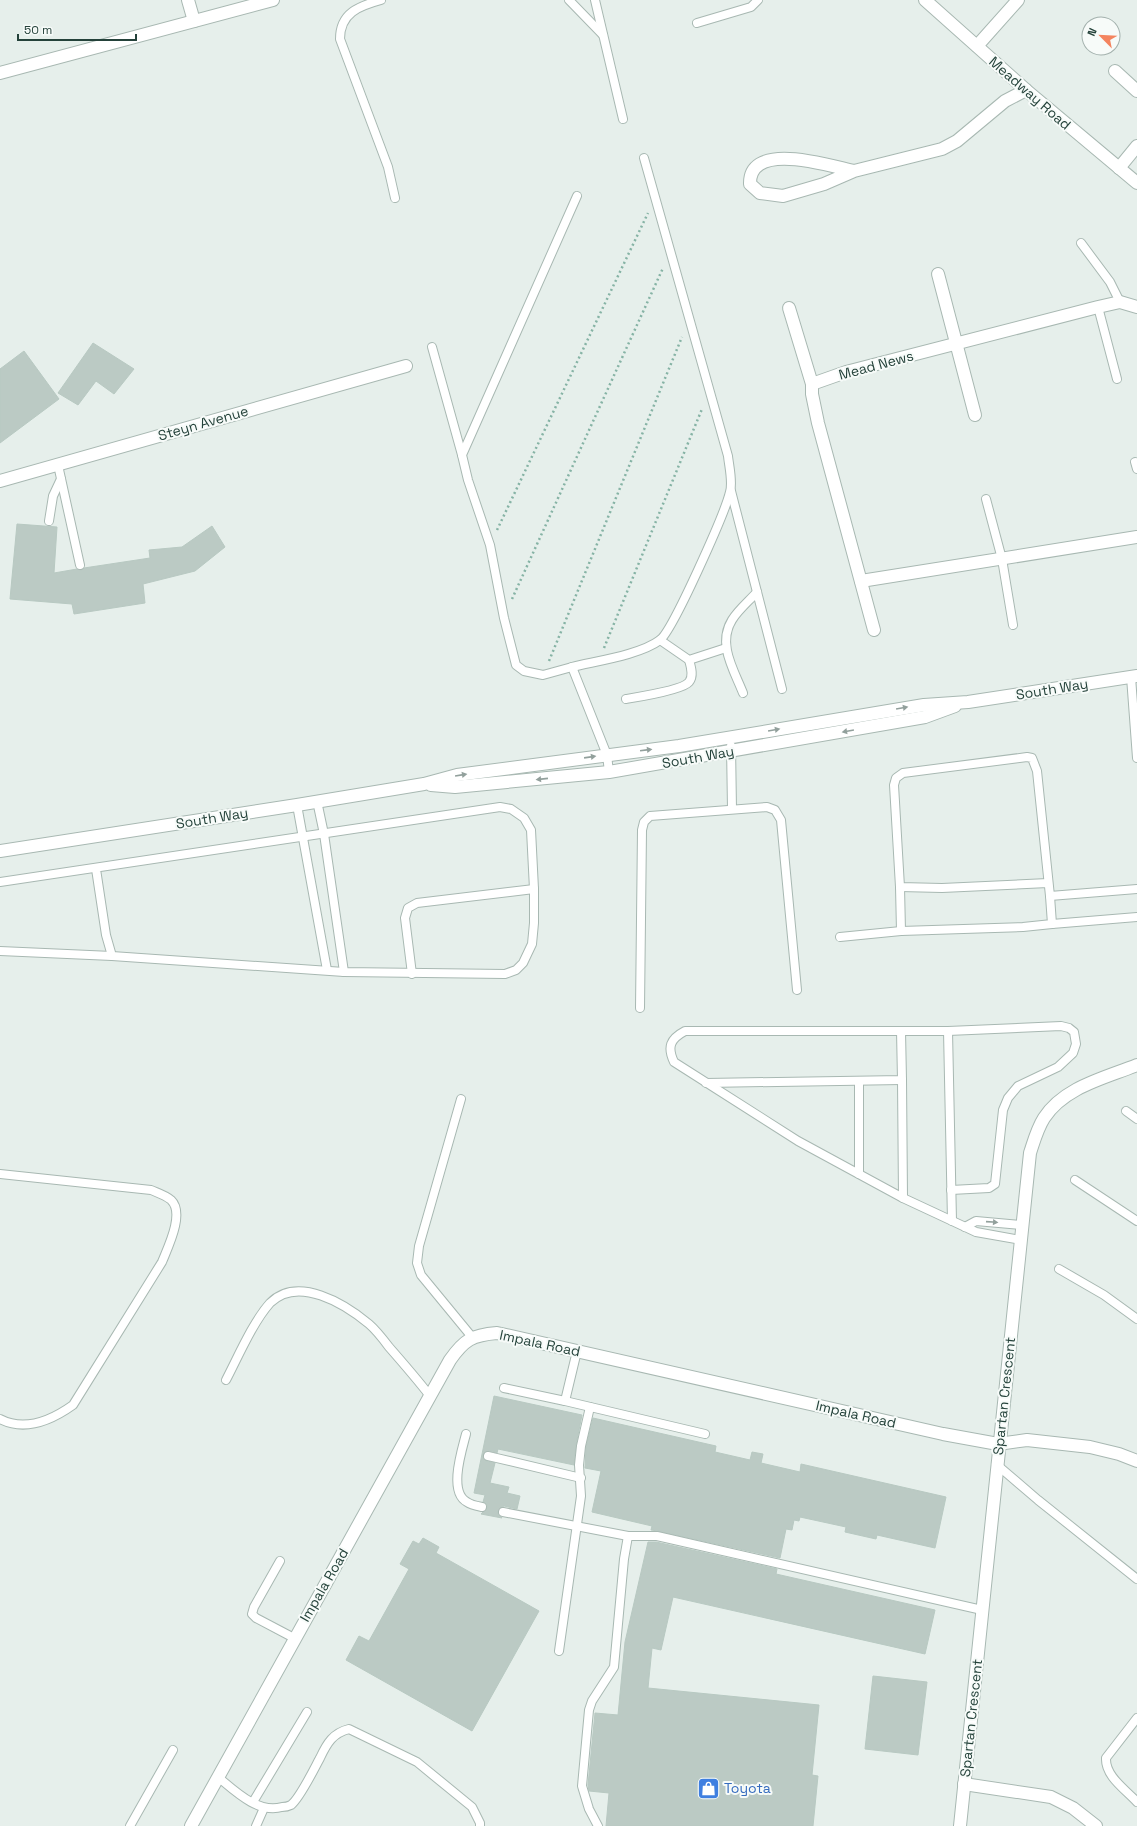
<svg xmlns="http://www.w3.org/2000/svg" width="1137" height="1826" font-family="'Space Grotesk',sans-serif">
  <rect width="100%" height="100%" fill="#e6efeb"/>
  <!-- building -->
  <g fill="#bbcac4" stroke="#b8c9c2">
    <path d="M 93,343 L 134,369 L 114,394 L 96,381 L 78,405 L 58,393 Z"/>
    <path d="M 24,351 L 59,399 L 0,443 L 0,369 Z"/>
    <path d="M 17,524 L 57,527 L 54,573 L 77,569 L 81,570 L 84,568 L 150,558 L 149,550 L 182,547 L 212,526 L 225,547 L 195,571 L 143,584 L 145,603 L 74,614 L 72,604 L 10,599 Z"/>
    <path d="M 494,1396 L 582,1415 L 576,1445 L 574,1465 L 498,1449 L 497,1453 L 489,1451 L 484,1453 L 484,1460 L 495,1463 L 490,1483 L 509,1487 L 507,1493 L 520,1496 L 517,1509 L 504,1506 L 499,1509 L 498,1513 L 502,1518 L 481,1514 L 487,1508 L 487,1505 L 483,1502 L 485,1495 L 474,1493 Z"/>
    <path d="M 593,1418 L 716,1446 L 715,1452 L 750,1460 L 752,1452 L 763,1454 L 761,1463 L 800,1472 L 801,1464 L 946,1497 L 935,1548 L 877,1535 L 876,1539 L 845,1532 L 846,1527 L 800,1517 L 799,1521 L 794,1520 L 792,1530 L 786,1529 L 780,1558 L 658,1531 L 651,1530 L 652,1526 L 592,1512 L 601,1471 L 585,1468 L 586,1447 Z"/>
    <path d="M 423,1538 L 439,1547 L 436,1553 L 539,1611 L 472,1731 L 346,1660 L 359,1636 L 369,1641 L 409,1569 L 400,1564 L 413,1541 L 419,1544 Z"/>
    <path d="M 648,1542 L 656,1542 L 777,1569 L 776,1574 L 935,1610 L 925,1654 L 673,1597 L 661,1650 L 652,1648 L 648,1688 L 819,1705 L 812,1775 L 818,1776 L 813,1826 L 606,1826 L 609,1793 L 589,1791 L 588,1785 L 595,1713 L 618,1715 L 625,1642 Z"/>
    <path d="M 873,1676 L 927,1682 L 918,1755 L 865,1749 Z"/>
  </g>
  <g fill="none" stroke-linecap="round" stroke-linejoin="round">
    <defs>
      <g id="lane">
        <path d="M 381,0 C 359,6 340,13 340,39 L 388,167 L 395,198"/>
        <path d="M 569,0 L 603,35"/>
        <path d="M 595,0 L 623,119"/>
        <path d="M 697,23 L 751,7 L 758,0"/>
        <path d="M 577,196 L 462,455 L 468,480 L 490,545 L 504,618 L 516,665 L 524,671 L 543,675 L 572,667 L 607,755 L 609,772"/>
        <path d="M 1081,243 L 1110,282 L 1120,302"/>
        <path d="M 1098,307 L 1117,379"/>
        <path d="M 432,347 L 462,455"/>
        <path d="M 1135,462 L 1137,469"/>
        <path d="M 58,465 L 80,565"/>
        <path d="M 731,491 L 782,689"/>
        <path d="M 986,499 L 1002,559 L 1013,625"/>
        <path d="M 49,521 L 53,496 L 61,479"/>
        <path d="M 660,640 L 689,660 L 726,648"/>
        <path d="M 572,667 C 596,661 640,655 660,640 C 673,630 725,513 730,492 C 733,482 729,466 728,456 L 644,158"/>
        <path d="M 1131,677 L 1137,758"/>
        <path d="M 743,693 C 734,670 717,644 732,620 C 738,610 749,601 757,592"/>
        <path d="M 626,699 C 638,697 683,690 689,682 C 694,676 691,667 689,660"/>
        <path d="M 731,746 L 732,809"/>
        <path d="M 317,801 L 324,834 L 344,972"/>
        <path d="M 297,805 L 327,970"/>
        <path d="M 0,882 L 500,807 L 511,809 L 524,818 L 531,830 L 534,889 L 534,923 L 532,944 L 523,963 L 516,970 L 505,974 L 344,972 L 112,956 L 106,935 L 96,869"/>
        <path d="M 1048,883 L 942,888 L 900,887 L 894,785 L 896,778 L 903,773 L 1027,757 L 1032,758 L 1037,771 L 1050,896 L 1137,889"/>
        <path d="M 900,887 L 901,931"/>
        <path d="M 1052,924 L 1137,917"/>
        <path d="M 840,937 L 901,931 L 1023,927 L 1052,924 L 1050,896"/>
        <path d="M 0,951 L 112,956"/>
        <path d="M 412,974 L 405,918 L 408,908 L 417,903 L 534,889"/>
        <path d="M 640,1008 L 642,830 L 644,822 L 650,816 L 767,807 L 775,810 L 781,820 L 797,990"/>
        <path d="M 948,1031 L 952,1221"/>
        <path d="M 902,1080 L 903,1198"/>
        <path d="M 859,1081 L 859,1174"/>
        <path d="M 706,1083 L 902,1080 L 901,1031"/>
        <path d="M 461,1099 L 419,1246 L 417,1263 L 421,1275 L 472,1337"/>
        <path d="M 1126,1111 L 1137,1119"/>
        <path d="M 0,1174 L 151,1190 C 158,1193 165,1195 171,1200 C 185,1213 168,1247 162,1262 L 73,1405 C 52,1420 25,1432 0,1419"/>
        <path d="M 1075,1180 L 1137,1221"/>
        <path d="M 951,1190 L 989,1188 L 995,1184 L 1003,1110 L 1008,1098 L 1018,1086 L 1058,1067 L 1073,1053 L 1076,1044 L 1074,1032 L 1069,1028 L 1061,1026 L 948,1031 L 685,1031 C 670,1039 667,1047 674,1062 L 798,1141 L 903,1198 L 976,1232 L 1021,1240"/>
        <path d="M 965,1227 L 976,1221 L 1022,1225"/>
        <path d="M 1059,1269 L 1104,1295 L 1137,1319"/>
        <path d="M 577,1351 L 565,1401 L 705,1434"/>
        <path d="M 226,1380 C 238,1357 253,1322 270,1303 C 298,1275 345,1304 369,1324 C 376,1330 383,1339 389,1347 C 403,1363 417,1379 430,1396"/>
        <path d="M 504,1388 L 565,1401"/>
        <path d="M 466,1434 C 462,1450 448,1492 467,1502 C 471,1505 477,1506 482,1507"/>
        <path d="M 488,1456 L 581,1478"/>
        <path d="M 996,1464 L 1038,1500 L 1137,1579"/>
        <path d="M 503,1512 L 628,1536"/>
        <path d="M 280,1561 L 254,1607 L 252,1614 L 256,1618 L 294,1638"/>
        <path d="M 559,1651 L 581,1496 L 579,1465 L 581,1446 L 590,1407"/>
        <path d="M 1137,1718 L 1106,1758 C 1105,1776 1125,1789 1137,1802"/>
        <path d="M 218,1777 C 235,1791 258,1814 282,1807 C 284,1807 289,1806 291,1805 C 300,1798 314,1769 320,1758 C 327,1743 333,1733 349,1729 L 417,1762 L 472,1807 L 480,1823 L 480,1826"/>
        <path d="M 253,1802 L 307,1712"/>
        <path d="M 130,1826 L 173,1750"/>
        <path d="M 256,1826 L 264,1808"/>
        <path d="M 598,1826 L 589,1809 L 582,1786 L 589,1710 L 592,1701 L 614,1667 L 624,1559 L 628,1536 L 657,1536 L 982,1610"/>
      </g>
      <g id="street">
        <path d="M 188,0 L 194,21"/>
        <path d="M 925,0 L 1026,90 L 1137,183"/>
        <path d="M 977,46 L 1018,0"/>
        <path d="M 1115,71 L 1137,91"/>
        <path d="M 0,73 L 273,0"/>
        <path d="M 1119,168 L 1137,146"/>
        <path d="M 854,171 C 830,166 749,140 750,184 L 760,193 L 783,196 L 824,184 L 854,171 L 942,149 L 957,141 L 1005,101 L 1026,90"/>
        <path d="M 938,274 L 975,415"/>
        <path d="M 789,308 L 812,384"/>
        <path d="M 0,481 L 406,366"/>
        <path d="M 861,581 L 1137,537"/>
        <path d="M 874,630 L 818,423 L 812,394 L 812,384 L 846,372 L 1098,307 L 1120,302 L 1137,307"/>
        <path d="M 431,785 L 455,787 L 609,772 L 925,717 L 955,706"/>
        <path d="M 0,851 L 297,805 L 424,784 L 457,775 L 679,746 L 924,705 L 968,702 L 1137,676"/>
        <path d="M 964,1784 L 1051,1797 L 1073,1808 L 1096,1826"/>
        <path d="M 191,1826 L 450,1360 C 464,1340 472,1335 497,1333 L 943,1434 L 998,1444 L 1027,1440 L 1090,1447 L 1119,1454 L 1137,1461"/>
        <path d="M 960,1826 L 1030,1153 C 1034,1141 1037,1129 1044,1118 C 1064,1087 1105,1078 1137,1065"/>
      </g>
    </defs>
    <!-- lane casing -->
    <use href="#lane" stroke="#a8b8b2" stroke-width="10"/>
    <!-- street casing -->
    <use href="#street" stroke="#a8b8b2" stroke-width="14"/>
    <!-- path -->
    <g stroke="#86b3a5" stroke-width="2.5" stroke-dasharray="2 3" stroke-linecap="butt">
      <path d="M 497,530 L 648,213"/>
      <path d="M 512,599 L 663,268"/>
      <path d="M 604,648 L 702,409"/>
      <path d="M 549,661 L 682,337"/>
    </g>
    <!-- lane -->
    <use href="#lane" stroke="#fff" stroke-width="8"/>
    <!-- street -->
    <use href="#street" stroke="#fff" stroke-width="12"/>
  </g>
  <!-- one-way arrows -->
  <defs><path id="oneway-solid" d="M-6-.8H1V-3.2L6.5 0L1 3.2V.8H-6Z"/></defs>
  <g fill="#92a09c">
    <use href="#oneway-solid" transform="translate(902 708) rotate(-10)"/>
    <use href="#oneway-solid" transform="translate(774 730) rotate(-10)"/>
    <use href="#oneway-solid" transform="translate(848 731) rotate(170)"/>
    <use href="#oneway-solid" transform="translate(646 750) rotate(-7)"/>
    <use href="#oneway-solid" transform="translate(590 757) rotate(-8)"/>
    <use href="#oneway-solid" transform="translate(461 775) rotate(-9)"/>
    <use href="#oneway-solid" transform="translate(542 779) rotate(174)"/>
    <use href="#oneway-solid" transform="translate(992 1222) rotate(4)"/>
  </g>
  <!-- icons -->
  <defs>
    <symbol id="shop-square" viewBox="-11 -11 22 22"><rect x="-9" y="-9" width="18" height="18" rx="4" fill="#3f7fe0" stroke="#f7fbf9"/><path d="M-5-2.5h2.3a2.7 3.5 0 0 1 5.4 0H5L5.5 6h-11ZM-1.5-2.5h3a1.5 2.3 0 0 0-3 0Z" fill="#fff"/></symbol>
  </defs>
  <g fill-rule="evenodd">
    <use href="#shop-square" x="696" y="1776" width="25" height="25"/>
  </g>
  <g text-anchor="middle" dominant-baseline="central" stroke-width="4" stroke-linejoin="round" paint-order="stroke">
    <!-- street labels -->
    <g font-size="14" fill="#24423a" stroke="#f7fbf9">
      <text transform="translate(1030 93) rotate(41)">Meadway Road</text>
      <text transform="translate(876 365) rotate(-15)">Mead News</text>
      <text transform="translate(203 423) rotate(-16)">Steyn Avenue</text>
      <text transform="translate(1052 689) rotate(-9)">South Way</text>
      <text transform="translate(698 757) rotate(-10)">South Way</text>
      <text transform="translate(212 818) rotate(-9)">South Way</text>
      <text transform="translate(540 1343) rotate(12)">Impala Road</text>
      <text transform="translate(1004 1396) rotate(-84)">Spartan Crescent</text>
      <text transform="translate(856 1414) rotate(13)">Impala Road</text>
      <text transform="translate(324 1585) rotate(-60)">Impala Road</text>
      <text transform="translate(971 1718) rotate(-84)">Spartan Crescent</text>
    </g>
    <!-- shop labels -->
    <g font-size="14" fill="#366cbe" stroke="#f7fbf9" text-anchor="start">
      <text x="724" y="1788">Toyota</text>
    </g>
  </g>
  <!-- north arrow -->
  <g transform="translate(1101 36) rotate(294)"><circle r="19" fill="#f7fbf9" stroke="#a3b1ad"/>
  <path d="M0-3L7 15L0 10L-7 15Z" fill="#f4845f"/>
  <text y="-6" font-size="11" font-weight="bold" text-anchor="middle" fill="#24423a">N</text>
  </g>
  <!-- scale -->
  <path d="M18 34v6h118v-6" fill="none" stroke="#24423a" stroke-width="2"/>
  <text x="24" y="34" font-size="12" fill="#24423a" stroke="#f7fbf9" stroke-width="3" paint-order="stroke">50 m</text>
</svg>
